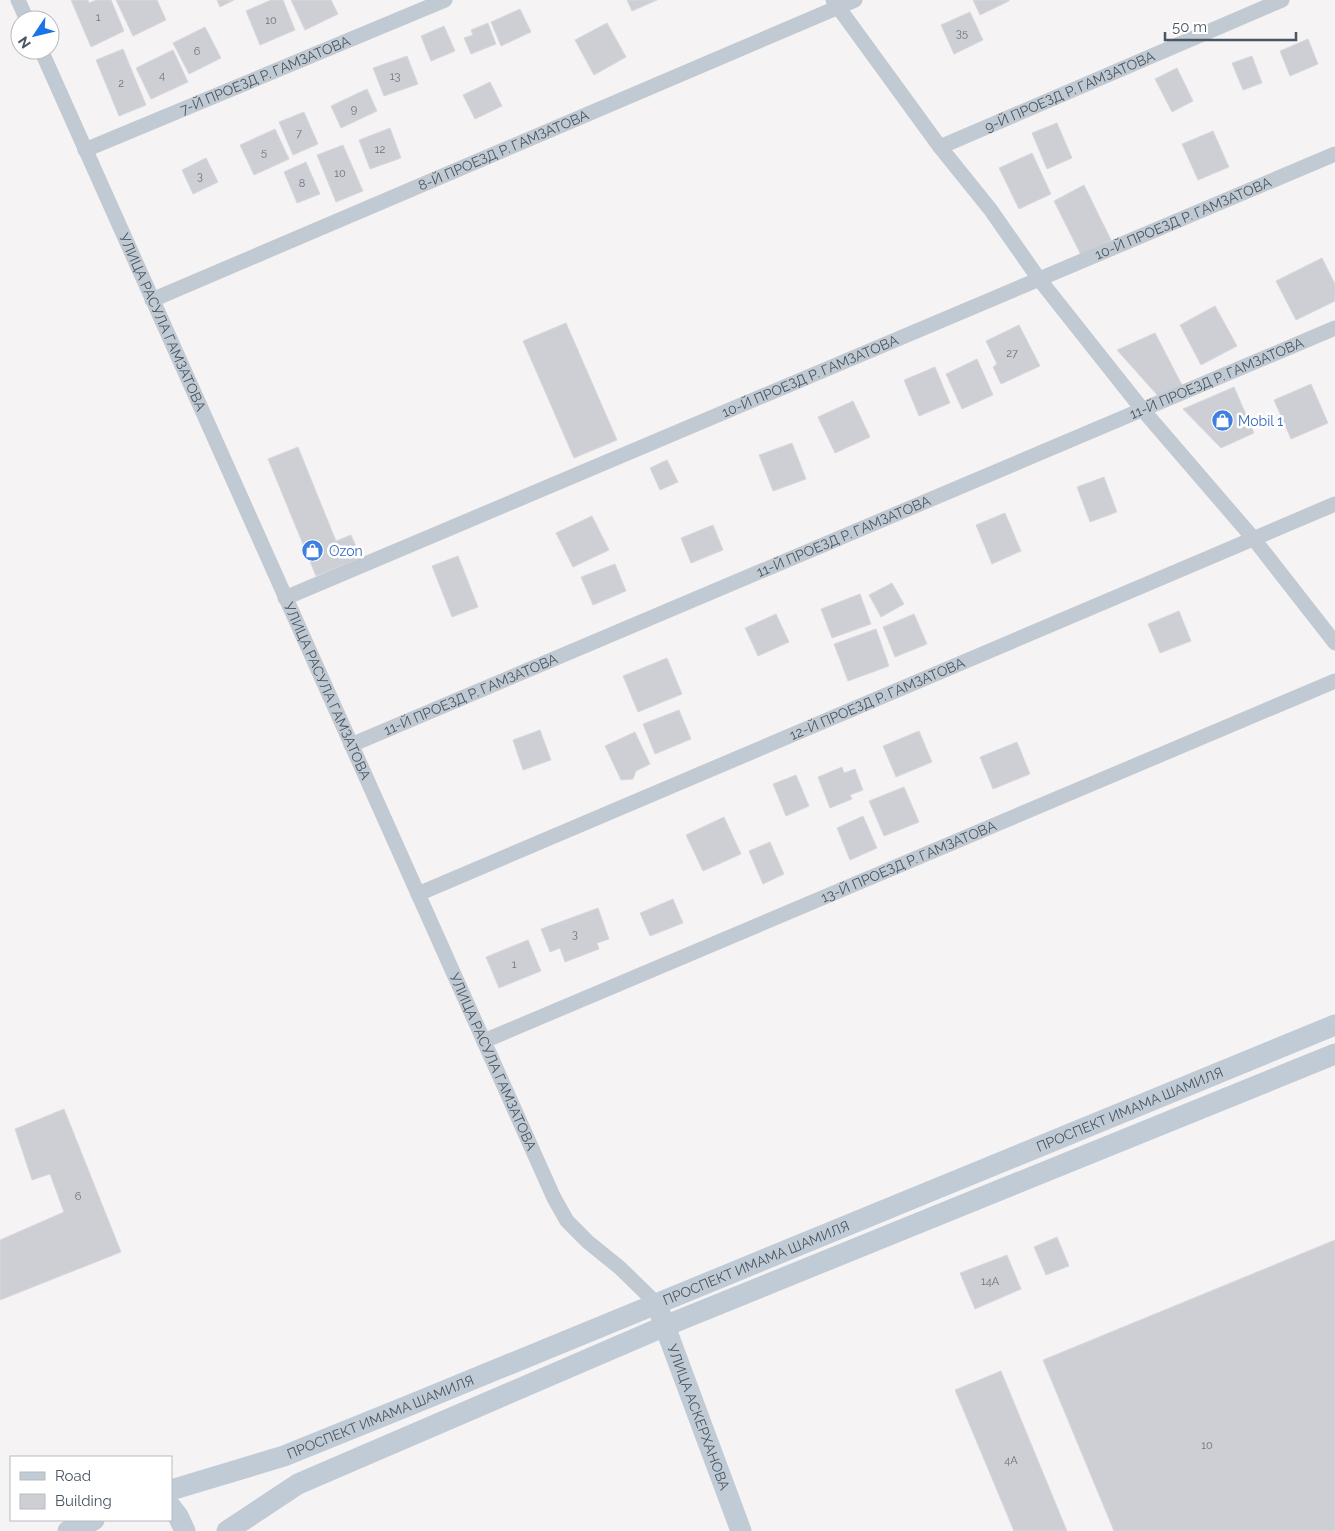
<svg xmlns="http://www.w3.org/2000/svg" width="1335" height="1531" font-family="Raleway,sans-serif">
  <rect width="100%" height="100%" fill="#f5f3f3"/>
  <!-- building -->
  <g fill="#cdcfd5" stroke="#d7d9de">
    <path d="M 71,0 L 88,0 L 89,3 L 96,0 L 111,0 L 124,31 L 91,47 Z"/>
    <path d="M 116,0 L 157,0 L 166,20 L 133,36 Z"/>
    <path d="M 217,0 L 234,0 L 220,7 Z"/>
    <path d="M 271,0 L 283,0 L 295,30 L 260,45 L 246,11 Z"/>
    <path d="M 291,0 L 331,0 L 338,14 L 305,30 Z"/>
    <path d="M 627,0 L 657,0 L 632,11 Z"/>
    <path d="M 973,0 L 1009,0 L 1009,1 L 980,15 Z"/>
    <path d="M 520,9 L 531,32 L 501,46 L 491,22 Z"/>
    <path d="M 970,12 L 983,40 L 954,54 L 941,25 Z"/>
    <path d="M 488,23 L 496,44 L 471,54 L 464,38 L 473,35 L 471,30 Z"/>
    <path d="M 607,23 L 626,57 L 594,75 L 575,40 Z"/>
    <path d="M 444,26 L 455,51 L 431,61 L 421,36 Z"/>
    <path d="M 205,27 L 221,58 L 189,74 L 173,43 Z"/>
    <path d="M 1308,39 L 1318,64 L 1290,76 L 1280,51 Z"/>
    <path d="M 123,49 L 146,105 L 119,116 L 96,60 Z"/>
    <path d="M 173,50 L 188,82 L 151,99 L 136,68 Z"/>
    <path d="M 407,56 L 418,84 L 384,96 L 373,68 Z"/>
    <path d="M 1252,56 L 1262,83 L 1243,90 L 1232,63 Z"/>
    <path d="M 1177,68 L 1193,101 L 1172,112 L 1155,79 Z"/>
    <path d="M 490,82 L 502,106 L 475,119 L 463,95 Z"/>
    <path d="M 367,89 L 377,111 L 341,128 L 331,106 Z"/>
    <path d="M 304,112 L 318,144 L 293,155 L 279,122 Z"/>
    <path d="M 1057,123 L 1072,158 L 1047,169 L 1032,133 Z"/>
    <path d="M 390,128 L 401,158 L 370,169 L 359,140 Z"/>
    <path d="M 275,129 L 289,159 L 254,175 L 240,145 Z"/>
    <path d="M 1213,131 L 1229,167 L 1198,180 L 1182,144 Z"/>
    <path d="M 343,145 L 363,191 L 336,202 L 317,155 Z"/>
    <path d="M 1032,153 L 1051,194 L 1019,209 L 999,168 Z"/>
    <path d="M 206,158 L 218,182 L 193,194 L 182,170 Z"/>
    <path d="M 306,162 L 320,194 L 297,203 L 284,172 Z"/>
    <path d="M 1084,185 L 1111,240 L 1081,255 L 1054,201 Z"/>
    <path d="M 1322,258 L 1335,284 L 1335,301 L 1296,320 L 1276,281 Z"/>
    <path d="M 1215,306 L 1237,346 L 1201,365 L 1180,325 Z"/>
    <path d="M 566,323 L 617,440 L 574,458 L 523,341 Z"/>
    <path d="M 1019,325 L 1040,366 L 1001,384 L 993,367 L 997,364 L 986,341 Z"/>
    <path d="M 1155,333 L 1182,385 L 1159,397 L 1117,350 Z"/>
    <path d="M 977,359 L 993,395 L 962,409 L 946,374 Z"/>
    <path d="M 935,367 L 950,403 L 919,416 L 904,380 Z"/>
    <path d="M 1311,384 L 1328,423 L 1291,439 L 1274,400 Z"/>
    <path d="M 1234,387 L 1254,433 L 1221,448 L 1183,409 Z"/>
    <path d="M 853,401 L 870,437 L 835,453 L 818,417 Z"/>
    <path d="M 792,443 L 806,479 L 773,491 L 759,455 Z"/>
    <path d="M 298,447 L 336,541 L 351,535 L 361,558 L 316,576 L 268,459 Z"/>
    <path d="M 667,460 L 678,482 L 660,490 L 650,468 Z"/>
    <path d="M 1104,477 L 1117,512 L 1090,522 L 1077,487 Z"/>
    <path d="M 1005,513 L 1021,551 L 992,564 L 976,525 Z"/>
    <path d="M 592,516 L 609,550 L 573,567 L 556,533 Z"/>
    <path d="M 713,525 L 723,550 L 691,563 L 681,538 Z"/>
    <path d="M 458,556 L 478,607 L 452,617 L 432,566 Z"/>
    <path d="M 615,564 L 626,591 L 593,605 L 581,577 Z"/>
    <path d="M 892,583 L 904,604 L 881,617 L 869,595 Z"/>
    <path d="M 860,594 L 871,624 L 832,638 L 821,609 Z"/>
    <path d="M 1179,611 L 1191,641 L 1160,653 L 1148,624 Z"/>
    <path d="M 776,614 L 789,642 L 758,656 L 745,628 Z"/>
    <path d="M 914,614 L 927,644 L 895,657 L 883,627 Z"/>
    <path d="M 876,629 L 889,666 L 848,681 L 834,644 Z"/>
    <path d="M 667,658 L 682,694 L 638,712 L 623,676 Z"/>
    <path d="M 679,710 L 691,739 L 655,754 L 643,724 Z"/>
    <path d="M 540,730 L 551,760 L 523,770 L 513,740 Z"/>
    <path d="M 919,731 L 932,762 L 896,777 L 883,746 Z"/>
    <path d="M 635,732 L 650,764 L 636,771 L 633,779 L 621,780 L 605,746 Z"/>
    <path d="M 1017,742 L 1030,774 L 993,789 L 980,757 Z"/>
    <path d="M 842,767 L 844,773 L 855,769 L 863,790 L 850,795 L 852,799 L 830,808 L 818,777 Z"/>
    <path d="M 796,775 L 809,806 L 786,816 L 773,784 Z"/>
    <path d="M 904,787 L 919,822 L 884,836 L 869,801 Z"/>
    <path d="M 863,816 L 877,848 L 850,860 L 837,828 Z"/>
    <path d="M 724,817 L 741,854 L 703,871 L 686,835 Z"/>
    <path d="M 770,842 L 784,874 L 763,884 L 749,851 Z"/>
    <path d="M 673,899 L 683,923 L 650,936 L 640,913 Z"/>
    <path d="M 598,908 L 609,939 L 597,943 L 599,949 L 565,962 L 560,948 L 550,952 L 541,929 Z"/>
    <path d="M 528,940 L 541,971 L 499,988 L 486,957 Z"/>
    <path d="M 64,1109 L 121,1252 L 0,1300 L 0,1240 L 64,1212 L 50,1174 L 32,1180 L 15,1129 Z"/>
    <path d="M 1057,1237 L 1069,1266 L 1046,1275 L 1034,1247 Z"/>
    <path d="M 1335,1240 L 1335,1531 L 1114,1531 L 1043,1360 Z"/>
    <path d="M 1007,1255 L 1021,1289 L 975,1309 L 960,1273 Z"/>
    <path d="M 1001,1371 L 1067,1531 L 1014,1531 L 955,1390 Z"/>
  </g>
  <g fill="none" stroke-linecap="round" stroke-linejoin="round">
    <!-- street -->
    <g stroke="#c1cad2" stroke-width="15">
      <path d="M 18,0 L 27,20"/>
      <path d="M 833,0 L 940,147 L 990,209 L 1039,279 L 1142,409 L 1253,538 L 1335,643"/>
      <path id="s1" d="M 41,50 L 554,1198 L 567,1221 L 588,1242 L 619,1267 L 657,1304"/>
      <path id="s2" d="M 940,147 L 1282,0"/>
      <path id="s3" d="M 85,150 L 445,0"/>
      <path id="s4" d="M 152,300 L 855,0"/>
      <path id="s5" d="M 285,598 L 1335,154"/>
      <path id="s6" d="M 351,745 L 1335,328"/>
      <path id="s7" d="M 418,894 L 1335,504"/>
      <path id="s8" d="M 484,1041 L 1335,681"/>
    </g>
    <!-- secondary -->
    <g stroke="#c1cbd6" stroke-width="21">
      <path id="s9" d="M 660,1313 L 741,1531"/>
      <path id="s10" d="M 171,1490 L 284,1456 L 415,1403 L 1335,1025"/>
      <path d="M 171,1507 L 178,1516 L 185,1531"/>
      <path d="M 68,1531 L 94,1520"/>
      <path d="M 227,1531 L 298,1484 L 665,1326 L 1335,1054"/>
    </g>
  </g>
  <!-- icons -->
  <defs>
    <symbol id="shop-disc" viewBox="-11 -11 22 22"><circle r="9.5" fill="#3f7fe0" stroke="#fff"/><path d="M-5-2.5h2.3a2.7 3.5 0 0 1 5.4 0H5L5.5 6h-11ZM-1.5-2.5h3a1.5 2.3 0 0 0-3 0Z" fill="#fff"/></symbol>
  </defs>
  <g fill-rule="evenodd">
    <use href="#shop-disc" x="1210" y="408" width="25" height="25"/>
    <use href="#shop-disc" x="300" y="538" width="25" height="25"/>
  </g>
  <g text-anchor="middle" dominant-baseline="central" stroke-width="5" stroke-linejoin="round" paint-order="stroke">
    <!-- number labels -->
    <g font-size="11" fill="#6b747e">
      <text x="98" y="17">1</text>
      <text x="271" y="20">10</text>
      <text x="962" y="33">35</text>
      <text x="197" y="51">6</text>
      <text x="162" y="75">4</text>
      <text x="395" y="76">13</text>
      <text x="121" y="83">2</text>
      <text x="354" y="109">9</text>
      <text x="299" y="133">7</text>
      <text x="380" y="149">12</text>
      <text x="264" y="152">5</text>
      <text x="340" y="173">10</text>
      <text x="200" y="176">3</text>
      <text x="302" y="183">8</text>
      <text x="1012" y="353">27</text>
      <text x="575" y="934">3</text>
      <text x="514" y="964">1</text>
      <text x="78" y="1196">6</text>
      <text x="990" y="1281">14А</text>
      <text x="1207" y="1445">10</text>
      <text x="1011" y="1460">4А</text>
    </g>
    <!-- street labels -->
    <g font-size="14" fill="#4a5661" stroke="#fff">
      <text stroke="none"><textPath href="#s3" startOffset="195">7-Й ПРОЕЗД Р. ГАМЗАТОВА</textPath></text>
      <text stroke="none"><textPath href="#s2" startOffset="141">9-Й ПРОЕЗД Р. ГАМЗАТОВА</textPath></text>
      <text stroke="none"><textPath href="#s4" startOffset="382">8-Й ПРОЕЗД Р. ГАМЗАТОВА</textPath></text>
      <text stroke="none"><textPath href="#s5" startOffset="975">10-Й ПРОЕЗД Р. ГАМЗАТОВА</textPath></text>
      <text stroke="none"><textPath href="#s1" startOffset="298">УЛИЦА РАСУЛА ГАМЗАТОВА</textPath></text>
      <text stroke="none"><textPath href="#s5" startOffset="570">10-Й ПРОЕЗД Р. ГАМЗАТОВА</textPath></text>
      <text stroke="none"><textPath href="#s6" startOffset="940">11-Й ПРОЕЗД Р. ГАМЗАТОВА</textPath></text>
      <text stroke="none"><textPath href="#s6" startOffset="535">11-Й ПРОЕЗД Р. ГАМЗАТОВА</textPath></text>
      <text stroke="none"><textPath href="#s1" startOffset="702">УЛИЦА РАСУЛА ГАМЗАТОВА</textPath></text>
      <text stroke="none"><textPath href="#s6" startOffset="130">11-Й ПРОЕЗД Р. ГАМЗАТОВА</textPath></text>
      <text stroke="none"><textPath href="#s7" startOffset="499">12-Й ПРОЕЗД Р. ГАМЗАТОВА</textPath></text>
      <text stroke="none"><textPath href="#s8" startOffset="461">13-Й ПРОЕЗД Р. ГАМЗАТОВА</textPath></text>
      <text stroke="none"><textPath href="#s1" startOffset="1108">УЛИЦА РАСУЛА ГАМЗАТОВА</textPath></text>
      <text stroke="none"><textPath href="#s10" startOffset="1032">ПРОСПЕКТ ИМАМА ШАМИЛЯ</textPath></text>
      <text stroke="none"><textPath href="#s10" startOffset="628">ПРОСПЕКТ ИМАМА ШАМИЛЯ</textPath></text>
      <text stroke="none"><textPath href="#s10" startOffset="222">ПРОСПЕКТ ИМАМА ШАМИЛЯ</textPath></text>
      <text stroke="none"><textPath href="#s9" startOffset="111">УЛИЦА АСКЕРХАНОВА</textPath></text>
    </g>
    <!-- shop labels -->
    <g font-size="14" fill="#366cbe" stroke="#fff" text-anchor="start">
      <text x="1238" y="421">Mobil 1</text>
      <text x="329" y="551">Ozon</text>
    </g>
  </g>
  <!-- legend -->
  <rect x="10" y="1456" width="162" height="65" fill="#ffffff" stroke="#b7bbc0"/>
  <rect x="20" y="1472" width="25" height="8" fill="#c1cbd6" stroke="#b7bbc0"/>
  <text x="55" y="1481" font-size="15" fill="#4a5661">Road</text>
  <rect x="20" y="1494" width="25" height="15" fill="#cdcfd5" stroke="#b7bbc0"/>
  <text x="55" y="1506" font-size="15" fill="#4a5661">Building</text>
  <!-- north arrow -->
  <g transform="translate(35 35) rotate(235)"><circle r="24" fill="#ffffff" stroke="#b7bbc0"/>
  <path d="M0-4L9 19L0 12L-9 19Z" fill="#1a73e8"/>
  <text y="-8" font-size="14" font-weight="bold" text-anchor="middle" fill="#4a5661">N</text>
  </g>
  <!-- scale -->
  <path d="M1165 32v8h131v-8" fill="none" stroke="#4a5661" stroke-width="2.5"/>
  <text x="1172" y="32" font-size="15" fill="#4a5661" stroke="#ffffff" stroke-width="4" paint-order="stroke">50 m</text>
</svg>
